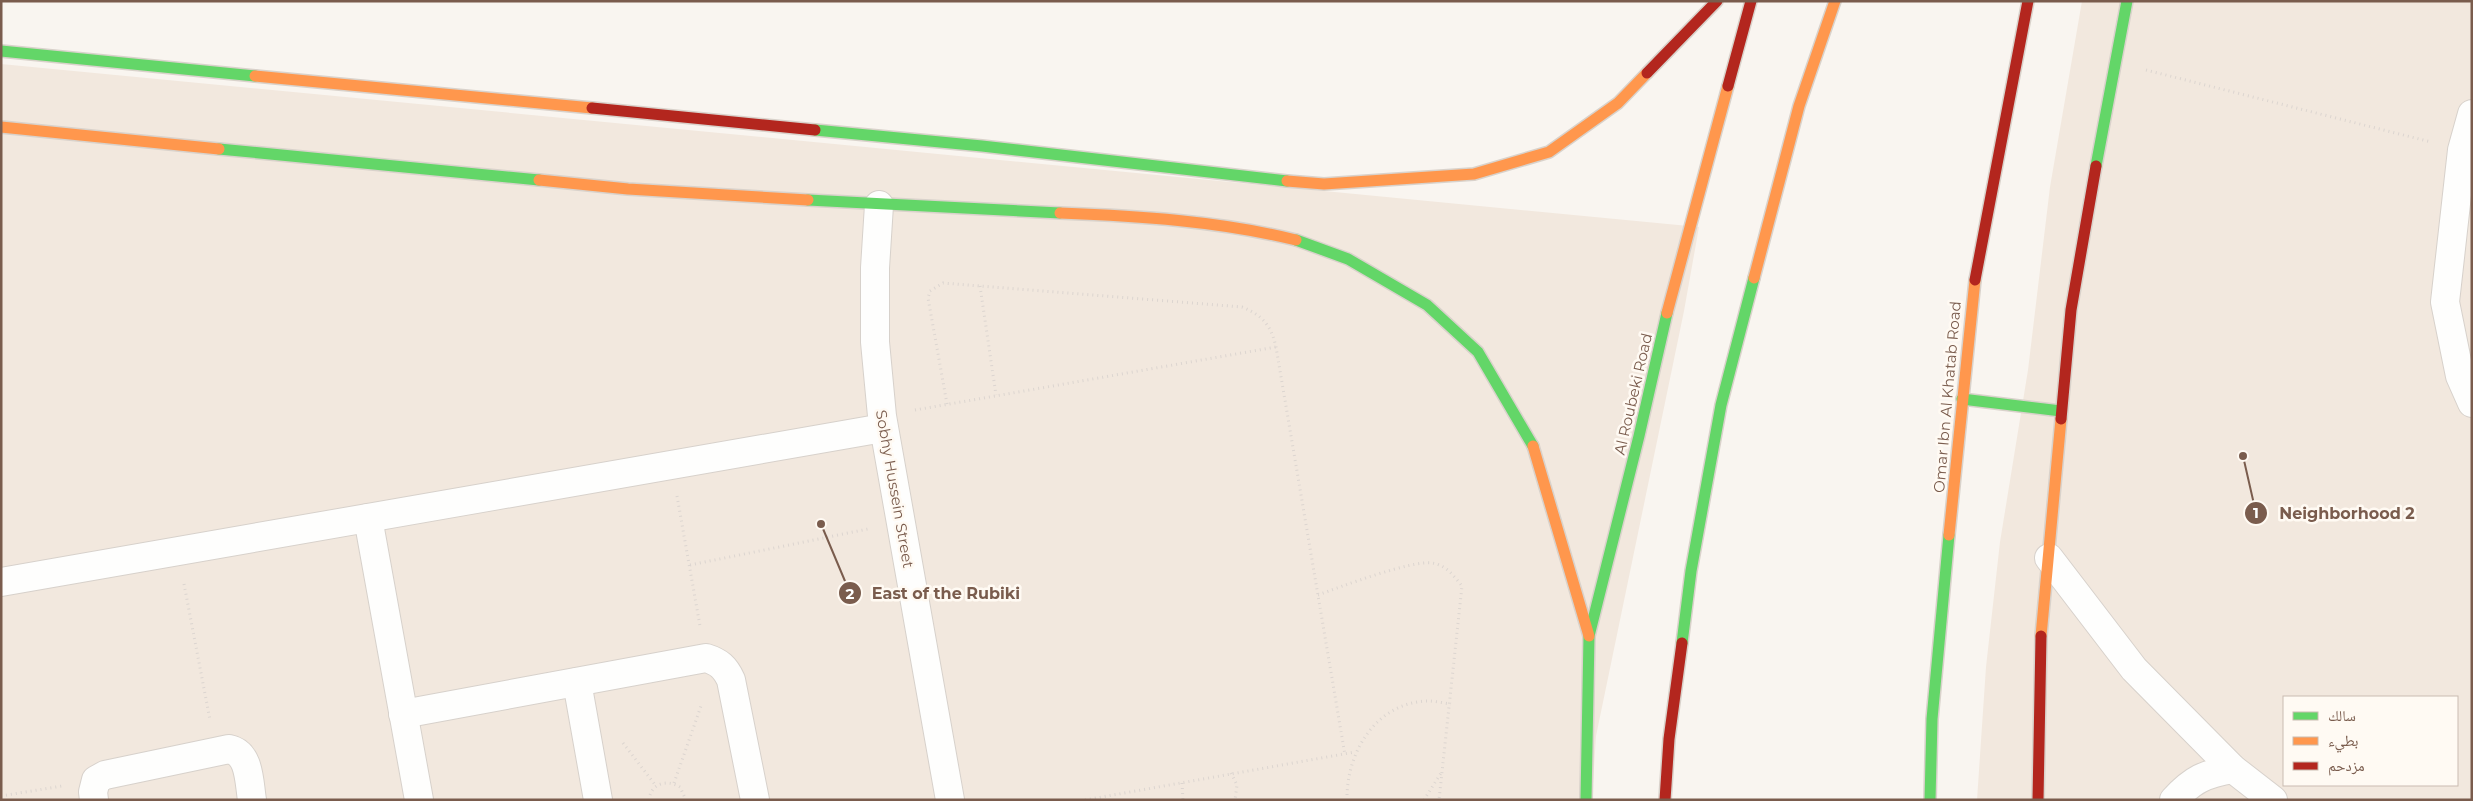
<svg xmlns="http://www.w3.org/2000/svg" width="2473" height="801" font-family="Montserrat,'Noto Naskh Arabic',sans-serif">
  <rect width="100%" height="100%" fill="#f9f5f0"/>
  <!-- residential -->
  <g fill="#f2e8de" fill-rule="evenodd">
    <path d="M 2082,1 L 2472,1 L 2472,800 L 1977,800 L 1986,667 L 2000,542 L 2028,370 L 2050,187 ZM 2284,697 L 2457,697 L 2457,785 L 2284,785 Z"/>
    <path d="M 1,64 L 1699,227 L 1684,311 L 1596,736 L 1592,800 L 1,800 Z"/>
  </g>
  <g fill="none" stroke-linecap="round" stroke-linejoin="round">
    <defs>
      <g id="street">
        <path d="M 2472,114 L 2462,150 L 2445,302 L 2460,376 L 2472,403"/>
        <path d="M 879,205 L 875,268 L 875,342 L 882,416 L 950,800"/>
        <path d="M 368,518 L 419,800"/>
        <path d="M 2049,558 L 2134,669 L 2233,769 L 2273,800"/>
        <path d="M 1,582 L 883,428"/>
        <path d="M 577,682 L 598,800"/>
        <path d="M 403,714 L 706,658 C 719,662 725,667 731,680 L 755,800"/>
        <path d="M 94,800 L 93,792 L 96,780 L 105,775 L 229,749 C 250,753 249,782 252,800"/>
        <path d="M 2174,800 C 2193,779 2205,774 2233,769"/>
      </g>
      <g id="fast">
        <path d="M 1,51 L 255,76"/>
        <path d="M 815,130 L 982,146 L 1287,181"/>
        <path d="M 219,149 L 539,180"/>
        <path d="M 2096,166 L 2127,1"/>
        <path d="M 808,200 L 1060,213"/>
        <path d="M 1296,240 L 1348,259 L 1427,305 L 1478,352 L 1533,446"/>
        <path d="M 1962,399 L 2061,411"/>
        <path d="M 1682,643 L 1691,571 L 1721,405 L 1754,278"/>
        <path d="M 1586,800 L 1589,636 L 1639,436 L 1667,313"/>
        <path d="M 1930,800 L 1932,719 L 1949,535"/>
      </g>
      <g id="slow">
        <path d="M 255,76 L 592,108"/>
        <path d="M 1,127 L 219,149"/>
        <path d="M 539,180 L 628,189 L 808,200"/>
        <path d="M 1287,181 L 1324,184 L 1474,174 L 1549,152 L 1618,103 L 1647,73"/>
        <path d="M 1060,213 C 1138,216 1219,221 1296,240"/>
        <path d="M 1754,278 L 1799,106 L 1835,1"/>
        <path d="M 1667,313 L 1728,86"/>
        <path d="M 1533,446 L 1589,636"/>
        <path d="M 1949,535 L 1975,280"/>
        <path d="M 2041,636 L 2061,419"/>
      </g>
      <g id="jam">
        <path d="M 1647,73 L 1717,1"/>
        <path d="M 1728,86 L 1751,1"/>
        <path d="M 592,108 L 815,130"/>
        <path d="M 1975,280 L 2028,1"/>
        <path d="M 2061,419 L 2071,310 L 2096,166"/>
        <path d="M 1665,800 L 1669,739 L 1682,643"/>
        <path d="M 2038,800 L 2041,636"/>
      </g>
    </defs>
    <!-- street casing -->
    <use href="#street" stroke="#d7d1cb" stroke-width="30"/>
    <!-- fast casing -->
    <use href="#fast" stroke="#d9d2cb" stroke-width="14"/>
    <!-- slow casing -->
    <use href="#slow" stroke="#d9d2cb" stroke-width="14"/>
    <!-- jam casing -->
    <use href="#jam" stroke="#d9d2cb" stroke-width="14"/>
    <!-- path -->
    <g stroke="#dcd5d0" stroke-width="3" stroke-dasharray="1 4" stroke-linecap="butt">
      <path d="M 2146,70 L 2431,142"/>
      <path d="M 980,286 L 996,395"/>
      <path d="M 947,404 L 928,298 L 930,291 L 943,283 L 1242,307 C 1262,315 1271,325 1276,347 L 1345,755"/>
      <path d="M 915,410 L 1276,347"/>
      <path d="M 677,496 L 700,626"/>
      <path d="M 690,565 L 868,529"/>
      <path d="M 184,584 L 210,720"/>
      <path d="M 1318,595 C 1340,587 1411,560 1432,563 C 1446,565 1454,576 1462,586 L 1439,800"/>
      <path d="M 623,743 L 656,786"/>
      <path d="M 1231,773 L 1237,785 L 1235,800"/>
      <path d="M 674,783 L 701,706"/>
      <path d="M 1182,783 L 1183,800"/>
      <path d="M 1,796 L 62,786"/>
      <path d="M 649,800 C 651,783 667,779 680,787 L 686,800"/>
      <path d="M 1085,800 L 1355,752"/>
      <path d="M 1347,800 C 1346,753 1376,702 1428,701 C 1435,701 1443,703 1451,704"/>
      <path d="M 1424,800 L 1441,773"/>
    </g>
    <!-- street -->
    <use href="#street" stroke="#fefefd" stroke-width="28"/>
    <!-- fast -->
    <use href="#fast" stroke="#63d668" stroke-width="11"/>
    <!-- slow -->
    <use href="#slow" stroke="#ff974d" stroke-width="11"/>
    <!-- jam -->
    <use href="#jam" stroke="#b3261e" stroke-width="11"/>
  </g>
  <g text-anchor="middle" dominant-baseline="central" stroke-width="5" stroke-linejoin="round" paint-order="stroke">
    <!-- street labels -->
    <g font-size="15" fill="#7a5c4d" stroke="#fffaf3">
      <text transform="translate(1633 394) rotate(-77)">Al Roubeki Road</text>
      <text transform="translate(1947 397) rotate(-85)">Omar Ibn Al Khatab Road</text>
      <text transform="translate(895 489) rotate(80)">Sobhy Hussein Street</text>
    </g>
  </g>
  <!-- callouts -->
  <path fill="none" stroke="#7a5c4d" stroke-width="2" d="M2243 456L2256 513M821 524L850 593"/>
  <g fill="#7a5c4d" stroke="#fffaf3" stroke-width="2">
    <circle cx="2243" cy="456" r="5"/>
    <circle cx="821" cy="524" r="5"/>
    <circle cx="2256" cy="513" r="12"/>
    <circle cx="850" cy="593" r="12"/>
  </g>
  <g font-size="15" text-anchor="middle" font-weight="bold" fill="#fff">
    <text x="2256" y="518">1</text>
    <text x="850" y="599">2</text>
  </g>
  <g font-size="16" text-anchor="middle" font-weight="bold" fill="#7a5c4d" stroke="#fffaf3" stroke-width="5" stroke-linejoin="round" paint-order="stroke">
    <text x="2347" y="519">Neighborhood 2</text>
    <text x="946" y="599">East of the Rubiki</text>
  </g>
  <!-- border -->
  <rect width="2473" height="801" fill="none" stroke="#7a5c4d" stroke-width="5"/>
  <!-- legend -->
  <rect x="2283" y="696" width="175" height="90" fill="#fffaf3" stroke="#cabbb1"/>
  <rect x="2293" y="712" width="25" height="8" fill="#63d668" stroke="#cabbb1"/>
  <text x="2328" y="721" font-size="15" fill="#7a5c4d">سالك</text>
  <rect x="2293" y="737" width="25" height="8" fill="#ff974d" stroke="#cabbb1"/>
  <text x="2328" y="746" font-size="15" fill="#7a5c4d">بطيء</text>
  <rect x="2293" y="762" width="25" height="8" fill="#b3261e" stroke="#cabbb1"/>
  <text x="2328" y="771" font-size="15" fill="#7a5c4d">مزدحم</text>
</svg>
